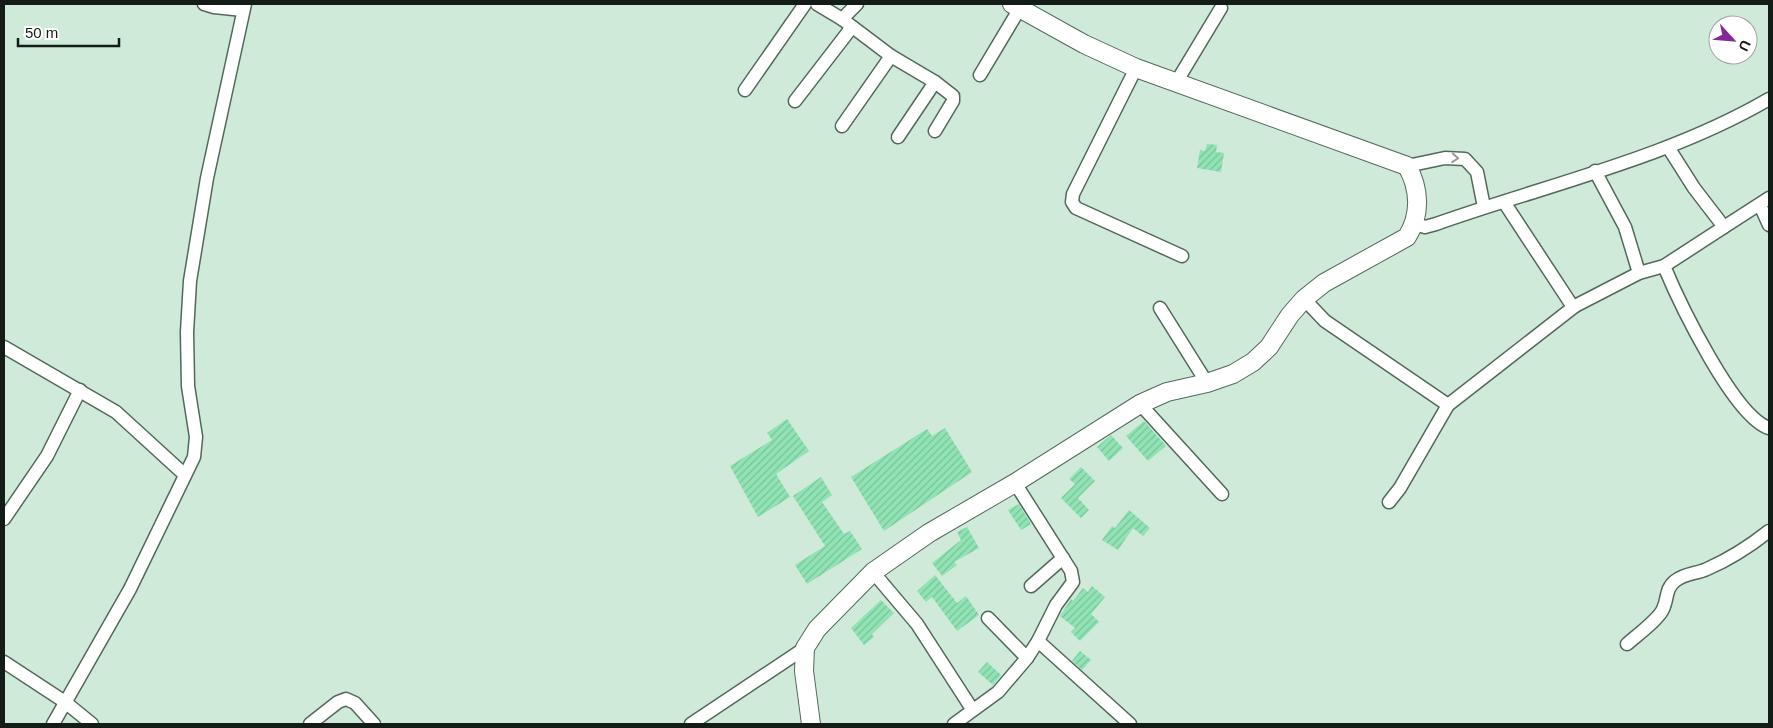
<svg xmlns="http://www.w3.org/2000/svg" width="1773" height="728" font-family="Arial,sans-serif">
  <defs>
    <pattern id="building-hatch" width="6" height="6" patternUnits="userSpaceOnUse" patternTransform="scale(1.25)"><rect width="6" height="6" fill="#90e3b4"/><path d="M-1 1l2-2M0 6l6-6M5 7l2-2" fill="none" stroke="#7bc29a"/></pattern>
  </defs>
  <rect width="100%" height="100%" fill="#cfead9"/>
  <!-- building -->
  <g fill="url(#building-hatch)">
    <path d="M 1207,144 L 1217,145 L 1216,152 L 1224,153 L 1221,172 L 1197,168 L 1200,150 L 1205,151 Z"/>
    <path d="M 787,419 L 809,451 L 776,474 L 790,497 L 758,517 L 730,466 L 772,440 L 767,433 Z"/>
    <path d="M 1144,421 L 1166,446 L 1148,461 L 1126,436 Z"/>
    <path d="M 945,428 L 972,472 L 884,531 L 851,477 L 927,429 L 932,436 Z"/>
    <path d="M 1111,435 L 1123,448 L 1109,461 L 1097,447 Z"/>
    <path d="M 1081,467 L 1095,481 L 1078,498 L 1089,510 L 1081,518 L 1061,498 L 1075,484 L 1069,479 Z"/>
    <path d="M 821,477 L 832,495 L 822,502 L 844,534 L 850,531 L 862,549 L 807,584 L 795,565 L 825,546 L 793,496 Z"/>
    <path d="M 1019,504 L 1031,524 L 1021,530 L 1008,510 Z"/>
    <path d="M 1129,510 L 1150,528 L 1143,536 L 1133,528 L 1118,550 L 1102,540 L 1112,526 L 1115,528 Z"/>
    <path d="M 967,527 L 979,548 L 954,562 L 957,565 L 942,576 L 932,563 L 961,540 L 957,532 Z"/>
    <path d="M 935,575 L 957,603 L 966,596 L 979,615 L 957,631 L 932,597 L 926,602 L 917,591 Z"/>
    <path d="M 1092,586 L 1105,597 L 1091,614 L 1099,622 L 1080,641 L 1071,632 L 1075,628 L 1060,616 L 1071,599 L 1073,601 L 1083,588 L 1088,592 Z"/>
    <path d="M 881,600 L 894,613 L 872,634 L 874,637 L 864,645 L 851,628 Z"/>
    <path d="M 1080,651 L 1091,660 L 1082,670 L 1072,661 Z"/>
    <path d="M 987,662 L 1001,675 L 993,685 L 978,672 Z"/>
  </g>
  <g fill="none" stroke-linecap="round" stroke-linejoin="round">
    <defs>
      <g id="street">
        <path d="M 204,4 L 214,7 L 243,10"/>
        <path d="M 817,4 L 842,19"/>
        <path d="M 857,4 L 842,19 L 891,56 L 935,82 L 953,96 L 953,101 L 935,131"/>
        <path d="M 1136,68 L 1073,194 L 1072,202 L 1076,208 L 1182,256"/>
        <path d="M 980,75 L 1020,8"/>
        <path d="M 1177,81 L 1221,8"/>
        <path d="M 745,90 L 805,4"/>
        <path d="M 795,101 L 852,27"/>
        <path d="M 842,126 L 891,56"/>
        <path d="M 898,137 L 935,82"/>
        <path d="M 1407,166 L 1445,158 L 1465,159 L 1477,172 L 1484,207"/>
        <path d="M 1595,171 L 1625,227 L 1639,273"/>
        <path d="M 1504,202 L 1571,304 L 1575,306 L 1639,273 L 1664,266 L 1724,227 L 1694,188 L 1668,147"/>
        <path d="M 1760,205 L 1769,225"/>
        <path d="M 1415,224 L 1425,227 L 1436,224 C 1546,185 1668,158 1769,99"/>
        <path d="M 1724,227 L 1769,198"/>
        <path d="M 1664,266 C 1679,302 1734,417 1769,428"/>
        <path d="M 1304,299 L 1325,321 L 1448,405"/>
        <path d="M 1160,308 L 1207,383"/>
        <path d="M 4,347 L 116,412 L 185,475"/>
        <path d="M 1140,404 L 1222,494"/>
        <path d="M 1389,502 L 1400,488 L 1448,405 L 1575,306"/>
        <path d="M 4,519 L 47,456 L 80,390"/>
        <path d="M 873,572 L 917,624 L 972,709"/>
        <path d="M 1031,586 L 1063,558"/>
        <path d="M 988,618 L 1027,658"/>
        <path d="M 1038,641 L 1130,724"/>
        <path d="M 1627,644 C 1636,636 1659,619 1663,609 C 1668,599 1665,589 1675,581 C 1685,573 1696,574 1707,569 C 1730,559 1750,546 1769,531"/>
        <path d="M 4,662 L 65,702 L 92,724"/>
        <path d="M 53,724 L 130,589 L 194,457 L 196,437 L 188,386 L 187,332 L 190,281 L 207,178 L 245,4"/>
        <path d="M 310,724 L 338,702 L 346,699 L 355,703 L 374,724"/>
        <path d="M 691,724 L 805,648"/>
        <path d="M 954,724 L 998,692 L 1027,658 L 1038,641 L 1056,605 L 1073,582 L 1071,571 L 1015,483"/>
      </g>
      <path id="secondary" d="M 811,724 L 804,671 L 805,648 L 817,629 L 873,572 L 929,533 L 1015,483 L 1140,404 L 1167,392 L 1207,383 L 1233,374 L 1253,362 L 1269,347 L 1290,315 L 1304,299 L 1324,283 L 1407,237 C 1421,215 1420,189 1407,166 L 1136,68 L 1084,44 L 1012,4"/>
    </defs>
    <!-- street casing -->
    <use href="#street" stroke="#52695b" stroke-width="15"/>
    <!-- secondary casing -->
    <use href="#secondary" stroke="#52695b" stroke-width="20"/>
    <!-- street -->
    <use href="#street" stroke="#fff" stroke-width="12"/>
    <!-- secondary -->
    <use href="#secondary" stroke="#fff" stroke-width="18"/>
  </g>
  <!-- one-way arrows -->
  <defs><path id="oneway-chevron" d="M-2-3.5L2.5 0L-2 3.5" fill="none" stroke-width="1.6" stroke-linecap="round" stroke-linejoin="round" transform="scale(1.25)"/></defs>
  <use stroke="#959997" href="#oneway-chevron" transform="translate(1455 158) rotate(4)"/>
  <!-- border -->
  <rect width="1773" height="728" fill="none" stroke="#131c17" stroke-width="10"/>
  <!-- north arrow -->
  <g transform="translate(1733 40) rotate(116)"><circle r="24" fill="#ffffff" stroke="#a1a4a2"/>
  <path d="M0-4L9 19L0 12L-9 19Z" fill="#842a96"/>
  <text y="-8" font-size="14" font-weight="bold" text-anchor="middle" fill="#131c17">U</text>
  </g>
  <!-- scale -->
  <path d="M18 38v8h101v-8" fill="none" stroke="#131c17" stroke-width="2.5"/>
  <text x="25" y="38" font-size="15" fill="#131c17" stroke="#ffffff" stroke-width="4" paint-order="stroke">50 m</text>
</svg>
